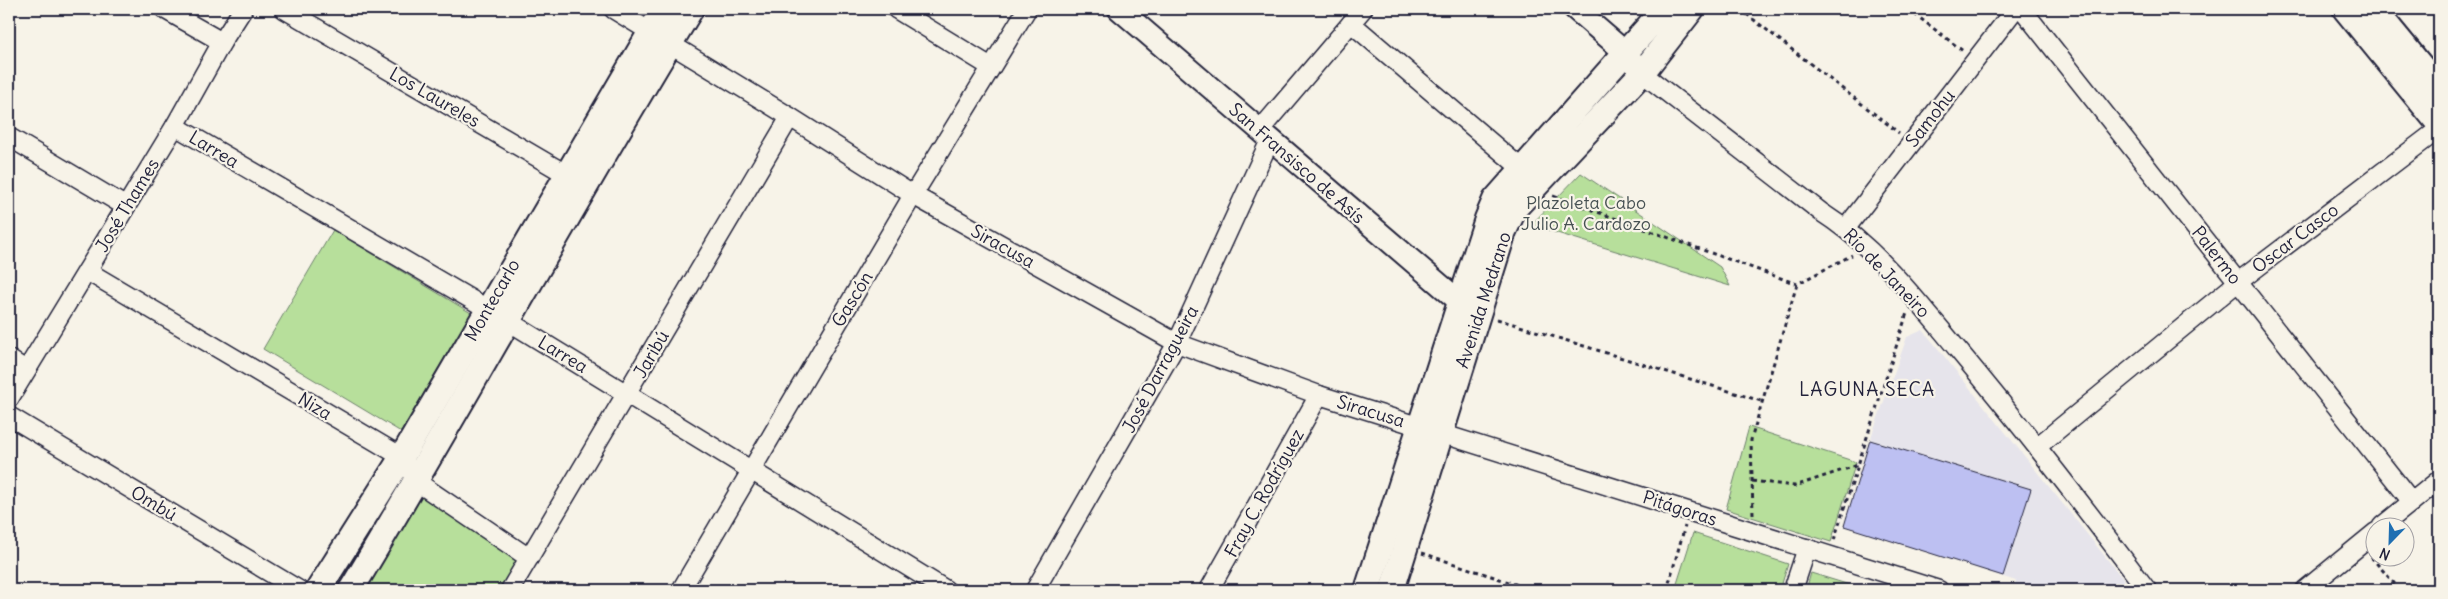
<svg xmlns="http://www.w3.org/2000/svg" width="2448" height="599" font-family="Delius,sans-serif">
  <rect width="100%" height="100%" fill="#f7f3e8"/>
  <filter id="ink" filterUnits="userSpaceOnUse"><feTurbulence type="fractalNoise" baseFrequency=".02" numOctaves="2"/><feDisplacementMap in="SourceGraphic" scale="10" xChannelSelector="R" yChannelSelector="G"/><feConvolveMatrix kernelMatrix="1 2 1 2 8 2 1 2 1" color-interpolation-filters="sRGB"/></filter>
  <g filter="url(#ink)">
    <!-- built -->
    <path fill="#e6e4eb" d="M 1923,330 L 2132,590 L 2013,590 L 2016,581 L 1844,526 L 1870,440 L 1907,337 Z"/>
    <!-- green -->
    <g fill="#b7df9b" stroke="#6c806b">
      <path d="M 1581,173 L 1720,267 L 1730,286 L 1531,225 Z"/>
      <path d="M 333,230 L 471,313 L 401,432 L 263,349 Z"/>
      <path d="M 1749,427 L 1856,462 L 1831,542 L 1726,509 Z"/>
      <path d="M 420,496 L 521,560 L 503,590 L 365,590 Z"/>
      <path d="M 1693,533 L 1788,564 L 1780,590 L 1675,590 Z"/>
      <path d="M 1811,573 L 1866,590 L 1806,590 Z"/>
    </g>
    <!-- building -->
    <path fill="#bdc0f2" stroke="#22223b" d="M 1870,440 L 2031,489 L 2003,576 L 1844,526 Z"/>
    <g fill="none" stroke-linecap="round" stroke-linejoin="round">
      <defs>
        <g id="minor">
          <path d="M 164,9 L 222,42"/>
          <path d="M 284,9 L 576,180"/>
          <path d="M 613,9 L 790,117 L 913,195 L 1177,343 L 1319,395 L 1939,590"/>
          <path d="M 896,9 L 991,67"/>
          <path d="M 2022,9 L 2412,502"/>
          <path d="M 1351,23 L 1522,169"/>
          <path d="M 1642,73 L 1821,212 C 1876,247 1918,302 1959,351 C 2024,429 2086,509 2147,590"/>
          <path d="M 175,126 L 508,321 L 946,590"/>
          <path d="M 1260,130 L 1363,9"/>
          <path d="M 9,137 L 125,206"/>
          <path d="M 1846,228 L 2015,9"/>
          <path d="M 87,271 L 402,457 L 417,482 L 529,558"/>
          <path d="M 9,359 L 26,370"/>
          <path d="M 9,399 L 175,126 L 222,42 L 243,9"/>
          <path d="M 9,416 L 299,590"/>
          <path d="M 2038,446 L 2238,282 L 2439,129"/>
          <path d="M 2382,526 L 2439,480"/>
          <path d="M 510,590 L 790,117"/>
          <path d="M 681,590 L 913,195 L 1027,9"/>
          <path d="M 1035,590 L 1177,343 L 1270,140"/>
          <path d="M 1209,590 L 1319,395"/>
          <path d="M 1793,590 L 1807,548"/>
          <path d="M 2305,590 L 2376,532"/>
        </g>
        <g id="tertiary">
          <path d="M 1119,9 L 1460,302 L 1473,310"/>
          <path d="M 1575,9 L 1626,53 L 1642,73"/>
        </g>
        <g id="secondary">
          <path d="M 2345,9 L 2439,124"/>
          <path d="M 2374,9 L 2439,88"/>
          <path d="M 318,590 L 402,457 L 664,9"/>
          <path d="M 351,590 C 467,398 574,200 691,9"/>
          <path d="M 1367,590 L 1487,219 L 1495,200 L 1664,9"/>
          <path d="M 1392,590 L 1504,231 L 1515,208 L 1642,73 L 1692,9"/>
        </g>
      </defs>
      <!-- minor casing -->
      <use href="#minor" stroke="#22223b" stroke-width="21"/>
      <!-- tertiary casing -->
      <use href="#tertiary" stroke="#22223b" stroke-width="25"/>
      <!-- secondary casing -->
      <use href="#secondary" stroke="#22223b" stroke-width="28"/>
      <!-- path -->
      <g stroke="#22223b" stroke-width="3" stroke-dasharray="4 4" stroke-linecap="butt">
        <path d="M 1740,9 L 1899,133"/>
        <path d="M 1908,9 L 1963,51"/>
        <path d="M 1553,196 L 1797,284 L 1852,255"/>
        <path d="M 1497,319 L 1761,401"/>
        <path d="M 1752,481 L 1795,486 L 1858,465 L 1907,313"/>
        <path d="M 1753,514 L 1751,440 L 1797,284"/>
        <path d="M 1834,540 L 1858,465"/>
        <path d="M 1422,553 L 1533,590"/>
        <path d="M 2371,557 L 2400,590"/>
        <path d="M 1667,590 L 1685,526"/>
      </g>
      <!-- minor -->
      <use href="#minor" stroke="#f7f3e8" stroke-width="18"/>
      <!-- tertiary -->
      <use href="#tertiary" stroke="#f7f3e8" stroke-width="21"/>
      <!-- secondary -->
      <use href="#secondary" stroke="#f7f3e8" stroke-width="24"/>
    </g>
  </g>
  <g text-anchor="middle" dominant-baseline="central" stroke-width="4.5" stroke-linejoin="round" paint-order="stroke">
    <!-- street labels -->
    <g font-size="18" fill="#22223b" stroke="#f7f3e8">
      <text transform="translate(435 97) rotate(30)">Los Laureles</text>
      <text transform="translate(1930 118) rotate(-52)">Samohu</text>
      <text transform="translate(214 149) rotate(31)">Larrea</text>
      <text transform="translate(1297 163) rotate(41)">San Fransisco de Asís</text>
      <text transform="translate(127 205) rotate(-59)">José Thames</text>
      <text transform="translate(2295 238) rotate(-37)">Oscar Casco</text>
      <text transform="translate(1003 246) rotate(29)">Siracusa</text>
      <text transform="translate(2217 255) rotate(52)">Palermo</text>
      <text transform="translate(1887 273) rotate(46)">Río de Janeiro</text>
      <text transform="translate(852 299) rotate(-59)">Gascón</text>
      <text transform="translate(492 300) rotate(-60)">Montecarlo</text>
      <text transform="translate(1483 300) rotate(-72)">Avenida Medrano</text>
      <text transform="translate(563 354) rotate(31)">Larrea</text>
      <text transform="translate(651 354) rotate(-60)">Jaribú</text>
      <text transform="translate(1160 369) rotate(-62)">José Darragueira</text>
      <text transform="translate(315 406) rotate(31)">Niza</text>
      <text transform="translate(1371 411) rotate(17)">Siracusa</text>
      <text transform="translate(1264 493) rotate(-61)">Fray C. Rodríguez</text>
      <text transform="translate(154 503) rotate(31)">Ombú</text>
      <text transform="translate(1680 508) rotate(18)">Pitágoras</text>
    </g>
    <!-- park labels -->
    <g font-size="18" fill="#475153" stroke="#f7f3e8">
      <text x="1586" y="202">Plazoleta Cabo<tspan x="1586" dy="21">Julio A. Cardozo</tspan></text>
    </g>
    <!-- neighbourhood labels -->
    <g font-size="19" letter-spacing="1" fill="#22223b" stroke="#f7f3e8">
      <text x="1867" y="389">LAGUNA SECA</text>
    </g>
  </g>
  <!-- margin -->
  <rect width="2448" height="599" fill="none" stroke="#f7f3e8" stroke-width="30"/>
  <rect x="15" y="15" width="2418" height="569" fill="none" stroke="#22223b" stroke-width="2" filter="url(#ink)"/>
  <!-- north arrow -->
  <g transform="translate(2390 542) rotate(203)"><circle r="24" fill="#f7f3e8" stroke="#a29fa3"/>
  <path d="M0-4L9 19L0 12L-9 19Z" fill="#1f6fb2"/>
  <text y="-8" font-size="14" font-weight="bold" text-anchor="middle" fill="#22223b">N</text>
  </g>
</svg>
